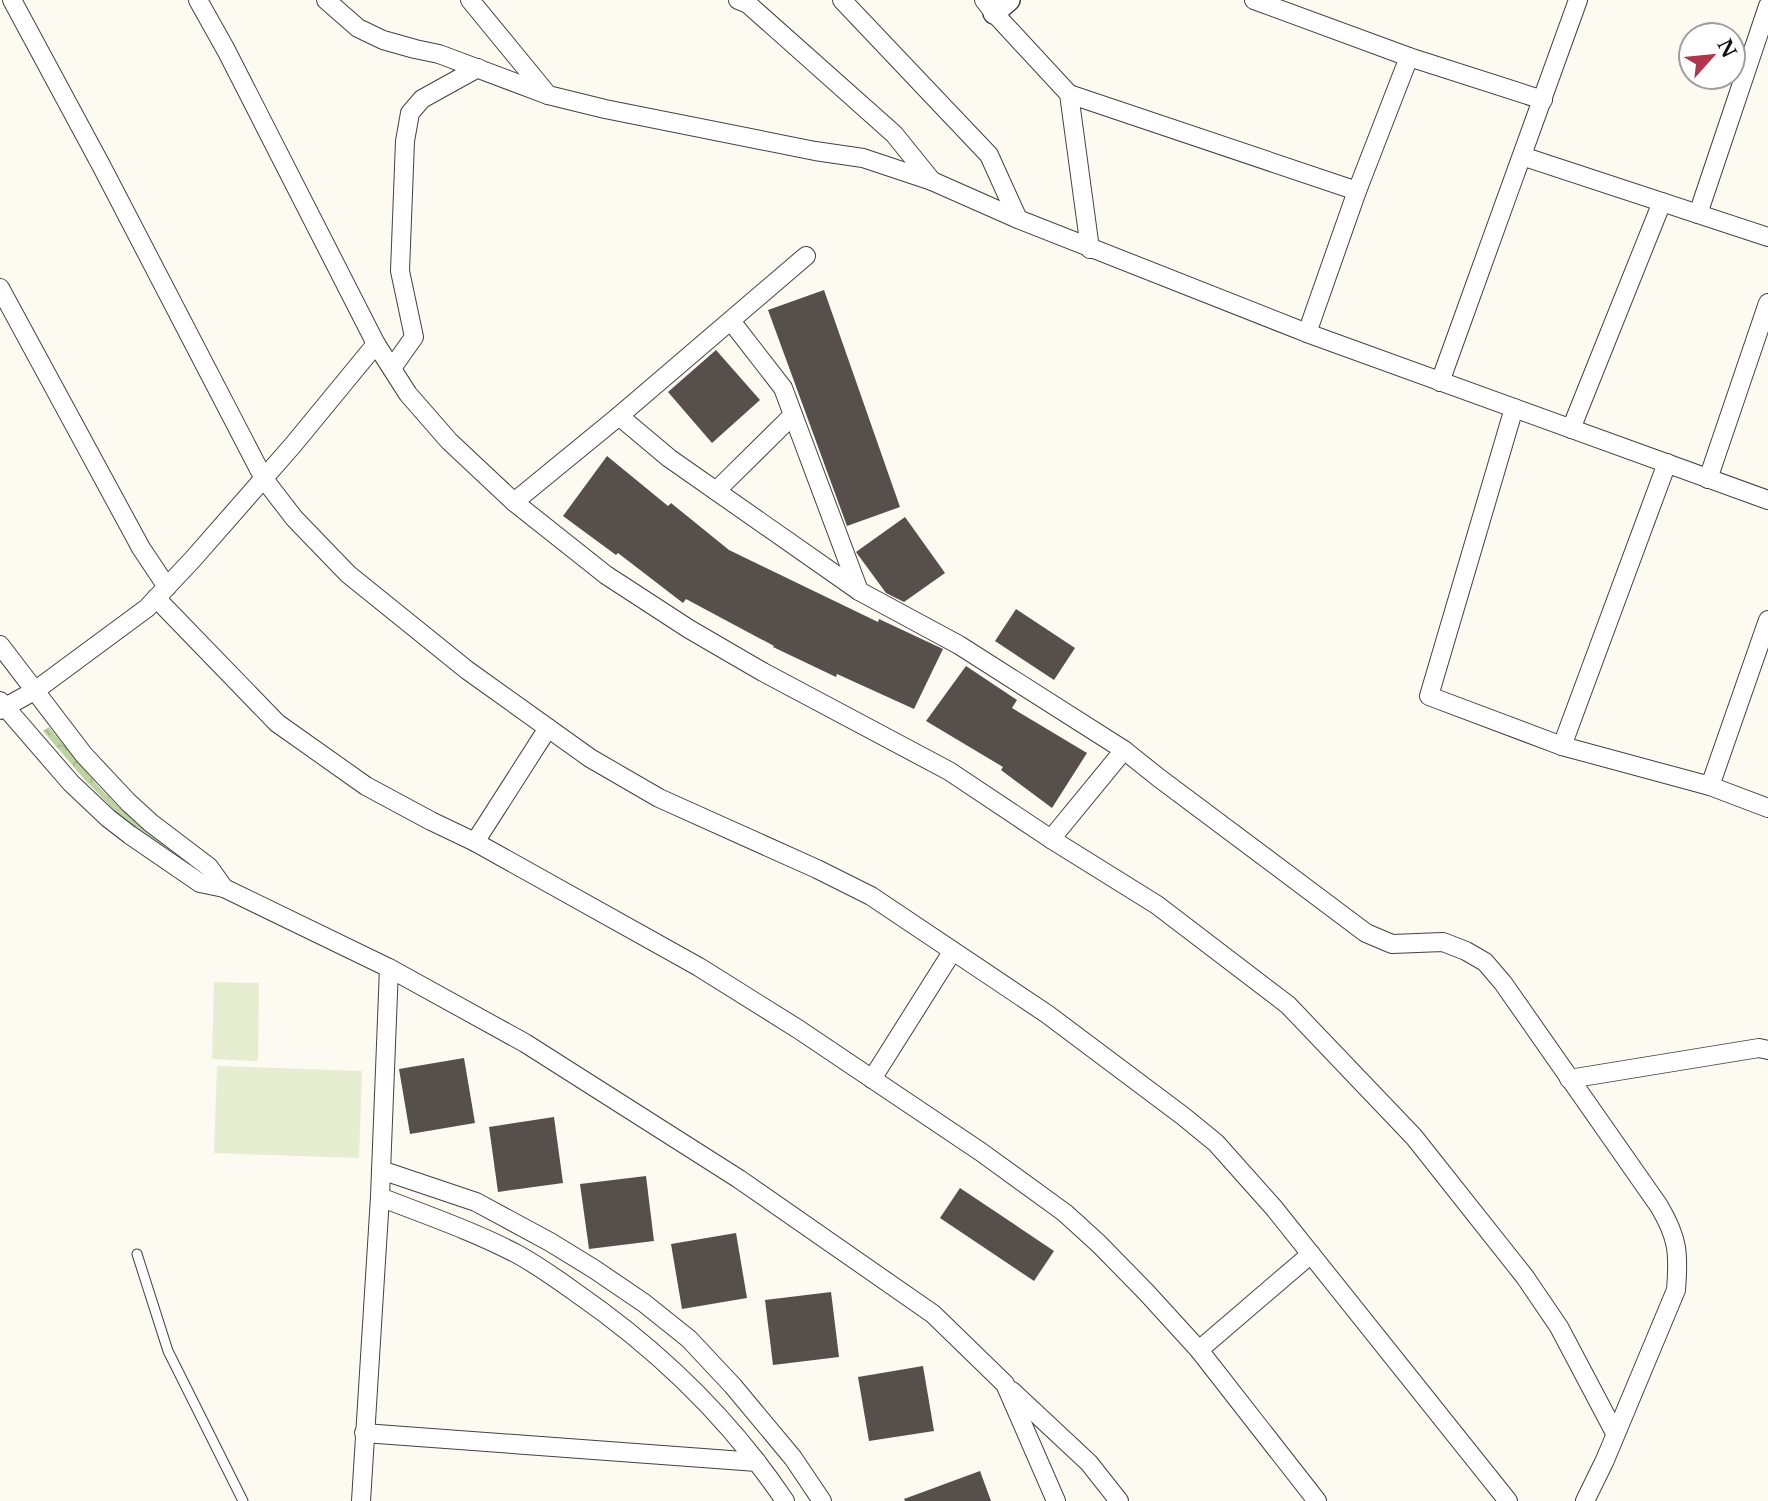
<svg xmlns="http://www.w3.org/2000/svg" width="1768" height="1501" font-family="'Libre Baskerville',serif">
  <defs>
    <pattern id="forest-crowns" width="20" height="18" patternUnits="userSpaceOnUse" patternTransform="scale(1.75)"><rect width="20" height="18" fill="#bed4a0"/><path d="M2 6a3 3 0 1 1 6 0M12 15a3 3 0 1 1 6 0" fill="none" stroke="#a2b589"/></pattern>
  </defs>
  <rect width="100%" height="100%" fill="#fdfaf2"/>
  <!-- forest -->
  <path fill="url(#forest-crowns)" d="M 49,727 L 98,786 L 119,807 L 182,861 L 124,820 L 84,779 L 43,731 Z"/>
  <!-- pitch -->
  <g fill="#e7edd0">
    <path d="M 214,982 L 259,983 L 258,1061 L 212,1059 Z"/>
    <path d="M 217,1066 L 362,1071 L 359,1158 L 214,1153 Z"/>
  </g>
  <!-- building -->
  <g fill="#564f4c">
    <path d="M 824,290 L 900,507 L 847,526 L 768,310 Z"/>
    <path d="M 716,350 L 760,400 L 712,443 L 668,392 Z"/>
    <path d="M 607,456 L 668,506 L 671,503 L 729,550 L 878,622 L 879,619 L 943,649 L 914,709 L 837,674 L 836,677 L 773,647 L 774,646 L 686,599 L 683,603 L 618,553 L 616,555 L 563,516 Z"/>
    <path d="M 905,517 L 945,573 L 904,602 L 886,593 L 856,552 Z"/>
    <path d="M 1016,609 L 1075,648 L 1054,680 L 995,641 Z"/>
    <path d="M 966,666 L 1017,700 L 1012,708 L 1087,753 L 1052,808 L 1001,770 L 1003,767 L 926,721 Z"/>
    <path d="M 464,1058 L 475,1123 L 410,1134 L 399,1069 Z"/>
    <path d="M 554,1117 L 563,1183 L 498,1192 L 489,1127 Z"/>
    <path d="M 646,1176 L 654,1241 L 589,1249 L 580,1184 Z"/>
    <path d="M 960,1188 L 1054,1251 L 1034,1281 L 940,1218 Z"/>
    <path d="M 736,1233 L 747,1298 L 682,1309 L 671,1244 Z"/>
    <path d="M 831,1292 L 839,1357 L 773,1365 L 765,1300 Z"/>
    <path d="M 923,1366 L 934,1431 L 869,1441 L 858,1377 Z"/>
    <path d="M 980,1471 L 991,1501 L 905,1501 L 904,1499 Z"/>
  </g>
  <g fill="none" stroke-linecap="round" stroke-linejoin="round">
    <defs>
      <path id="service" d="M 137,1254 L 168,1351 L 243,1501"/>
      <g id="minor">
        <path d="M 12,0 L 102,167 L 264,479 L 294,518 L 348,574 L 467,670 L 590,758 L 659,798 L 817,869 L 871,896 L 1047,1014 L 1183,1116 L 1216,1143 L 1274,1208 L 1508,1501"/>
        <path d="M 198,0 L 226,50 L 376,344 L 408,394 L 449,441 L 514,502 L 606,575 L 689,629 L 763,672 L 949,771 L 1051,839 L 1157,905 L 1288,1005 L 1414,1137 L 1525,1277 L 1559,1327 L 1615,1433"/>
        <path d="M 326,0 L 358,28 L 383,40 L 415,49 L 439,54 L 548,95 L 605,109 L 815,151 L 863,158 L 932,181 L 1018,219"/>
        <path d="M 470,0 L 548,95"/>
        <path d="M 738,0 L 748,4 L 894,134 L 932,181"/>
        <path d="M 842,0 L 989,155 L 1018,219 L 1307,333 L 1768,500"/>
        <path d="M 984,0 L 994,13 L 1069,94 L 1090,249"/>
        <path d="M 1254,0 L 1409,57 L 1543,100"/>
        <path d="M 1069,94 L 1357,191"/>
        <path d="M 1522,156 L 1768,237"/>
        <path d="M 1698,214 L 1768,6"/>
        <path d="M 0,288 L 141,548 L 167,587"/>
        <path d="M 731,321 L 783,388 L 859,591"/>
        <path d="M 1307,333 L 1357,191 L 1409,57"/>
        <path d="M 392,368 L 414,337 L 400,271 L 405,141 L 410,113 L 422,99 L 478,68"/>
        <path d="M 1440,382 L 1578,0"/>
        <path d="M 1514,408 L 1429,696 L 1562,746 L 1710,786 L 1768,808"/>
        <path d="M 619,416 L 669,458 L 859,591 L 959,645 L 1124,750 L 1159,778 L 1366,933 L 1392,944 L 1443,942 L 1466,951 L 1485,962 L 1503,983 L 1659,1206 C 1678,1238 1679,1253 1676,1290 L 1605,1460 L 1585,1501"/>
        <path d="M 1571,429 L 1662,202"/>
        <path d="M 1708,479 L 1768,303"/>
        <path d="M 716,491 L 793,415"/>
        <path d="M 514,502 L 619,416 L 806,256"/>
        <path d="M 156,598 L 277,723 L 366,786 L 431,821 L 475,842 L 699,967 L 798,1029 L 981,1152 L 1065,1213 L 1099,1244 L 1146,1292 L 1199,1350 L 1317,1501"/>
        <path d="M 0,645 L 84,755 L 128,802 L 151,823 L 209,867 L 224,888"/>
        <path d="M 0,701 L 71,783 L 108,818 L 130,835 L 200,883 L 224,888 L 389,968 L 525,1043 L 739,1179 L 933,1314 L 1005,1384 L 1056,1501"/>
        <path d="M 0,710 L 36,690 L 147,608 L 193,559 L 293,445 L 376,344"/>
        <path d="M 1562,746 L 1667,463"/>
        <path d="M 1710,786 L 1768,620"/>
        <path d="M 1051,839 L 1124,750"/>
        <path d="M 475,842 L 548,728"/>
        <path d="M 872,1079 L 952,952"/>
        <path d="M 1569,1079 L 1759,1048 L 1768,1050"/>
        <path d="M 381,1170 L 476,1202 L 550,1242 L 594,1269 L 644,1303 L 689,1339 L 733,1386 L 793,1458 L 822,1501"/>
        <path d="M 380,1197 C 426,1215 473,1231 517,1254 C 537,1265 557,1279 575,1292 C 656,1348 730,1419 785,1501"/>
        <path d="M 1199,1350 L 1311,1254"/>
        <path d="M 1012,1391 L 1089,1463 L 1119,1501"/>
        <path d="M 364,1433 L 757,1462"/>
        <path d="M 361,1501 L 380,1197 L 389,968"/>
      </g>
      <path id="tertiary" d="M 994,13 L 1009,0"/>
    </defs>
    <!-- service casing -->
    <use href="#service" stroke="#424242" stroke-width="11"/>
    <!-- minor casing -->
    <use href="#minor" stroke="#424242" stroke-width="20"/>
    <!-- tertiary casing -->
    <use href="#tertiary" stroke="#424242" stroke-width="24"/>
    <!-- service -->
    <use href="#service" stroke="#fff" stroke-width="9"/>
    <!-- minor -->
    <use href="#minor" stroke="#fff" stroke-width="18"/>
    <!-- tertiary -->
    <use href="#tertiary" stroke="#fff" stroke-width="21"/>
  </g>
  <!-- north arrow -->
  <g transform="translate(1712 56) rotate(63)"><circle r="33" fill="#ffffff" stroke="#9f9f9f" stroke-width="2"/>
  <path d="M0-5L12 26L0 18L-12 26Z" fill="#af364c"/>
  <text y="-10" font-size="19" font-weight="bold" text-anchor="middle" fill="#0f0f0f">N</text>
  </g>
</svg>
